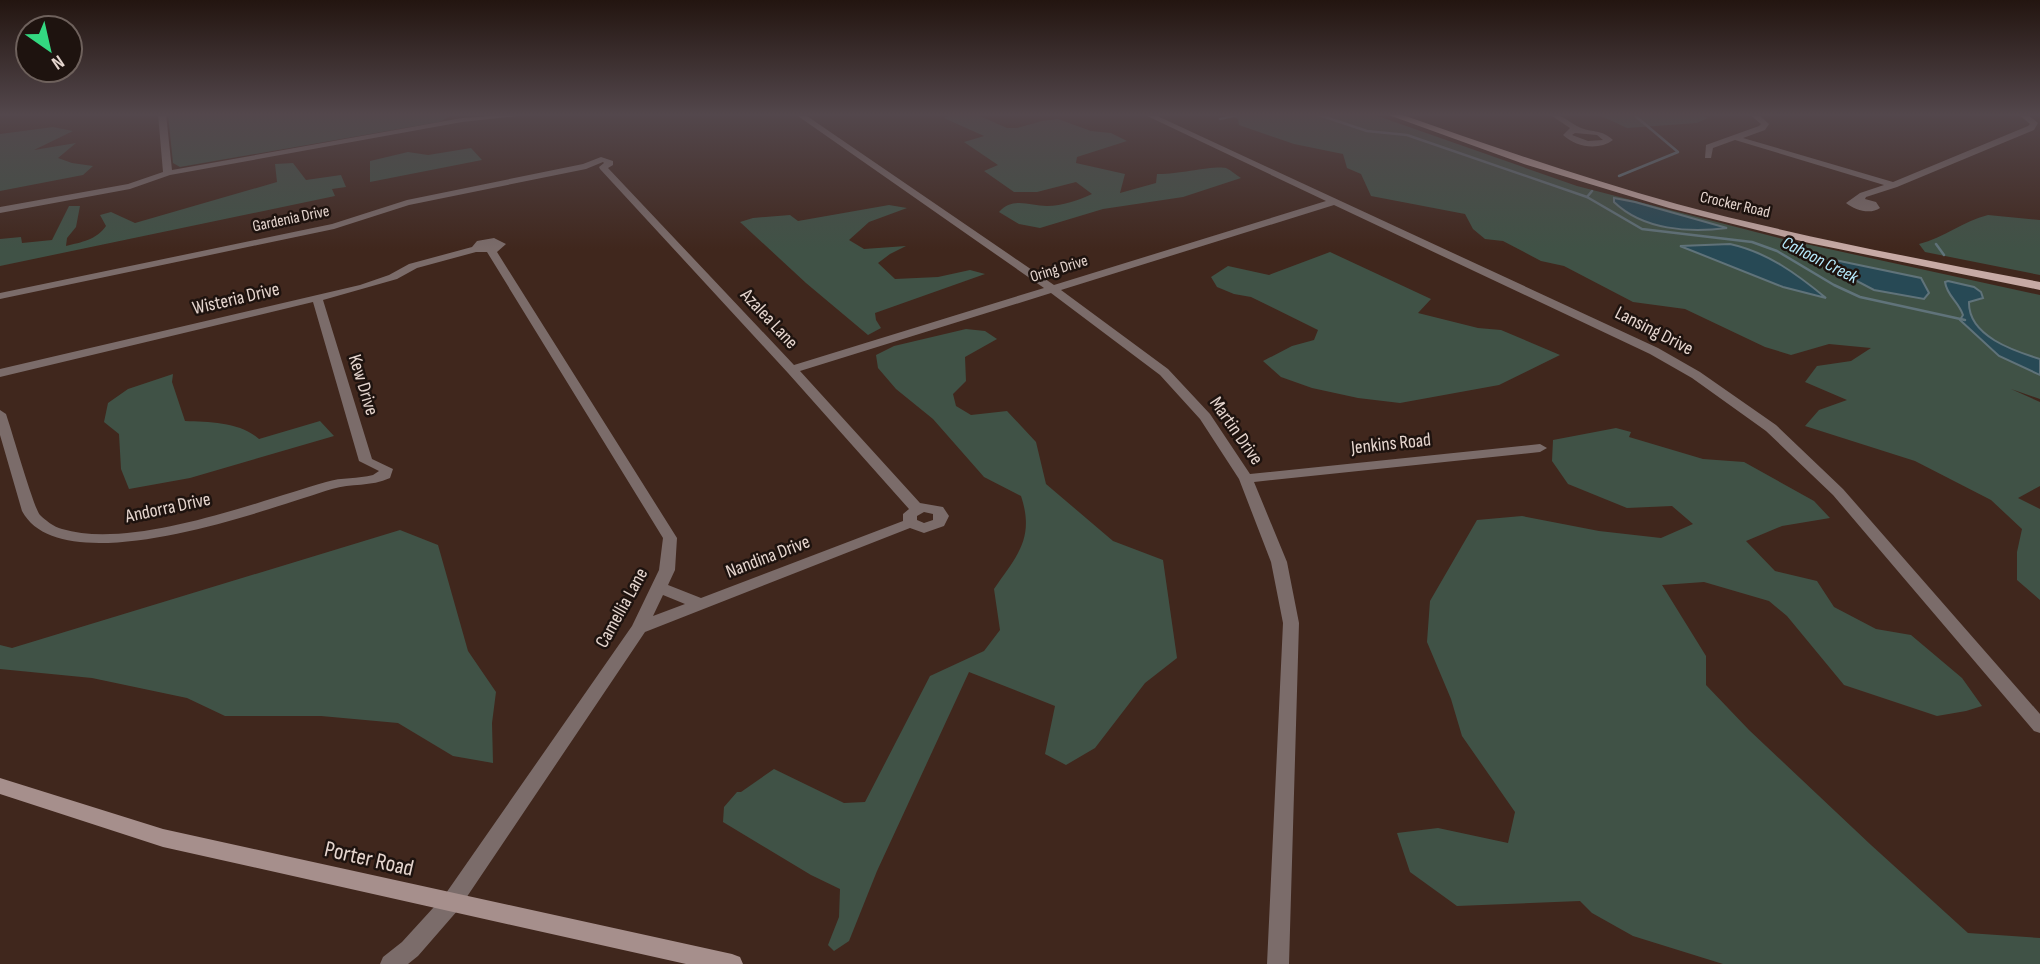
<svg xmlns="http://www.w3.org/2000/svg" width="2040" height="964" font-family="'Sofia Sans Condensed',sans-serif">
  <rect width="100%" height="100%" fill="#40271d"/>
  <!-- green -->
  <g fill="#405246">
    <path d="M 168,114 L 450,114 L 451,116 L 439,122 L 180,167 L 173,163 Z"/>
    <path d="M 951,114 L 975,114 L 1007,128 L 1017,128 L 1042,121 L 1058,119 L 1091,131 L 1111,133 L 1127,141 L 1077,157 L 1076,163 L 1125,174 L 1120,193 L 1156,183 L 1157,174 C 1175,175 1214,165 1226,168 C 1231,170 1236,175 1241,178 L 1183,197 L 1103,209 L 1040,228 L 1019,224 L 999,212 C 1013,196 1030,206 1047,206 C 1062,206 1079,200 1092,194 L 1076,182 L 1037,192 L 1014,192 L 984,171 L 998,165 L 964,142 L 984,136 L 944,118 Z"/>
    <path d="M 1229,114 L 1372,114 L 1577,186 L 1783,239 L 2040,295 L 2040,399 L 2011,389 L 2040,402 L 2040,486 L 2018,498 L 2040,509 L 2040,600 L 2017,580 L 2017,552 L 2022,529 L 1991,500 L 1915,461 L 1805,426 L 1819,410 L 1847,400 L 1805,382 L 1817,366 L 1851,361 L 1871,348 L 1829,344 L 1791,355 L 1765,347 L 1685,309 L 1633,302 L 1564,266 L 1541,261 L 1503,241 L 1485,239 L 1473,229 L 1465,214 L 1371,196 L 1361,174 L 1347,168 L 1343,154 L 1294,144 L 1239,125 L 1238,119 Z"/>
    <path d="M 1597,114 L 1699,114 L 1708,118 L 1697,123 L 1627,128 Z"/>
    <path d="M 53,127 L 73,131 L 34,150 L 76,143 L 58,158 L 72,163 L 93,166 L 83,175 L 0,191 L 0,134 Z"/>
    <path d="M 471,148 L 482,160 L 370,182 L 370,161 L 408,152 L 428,155 Z"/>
    <path d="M 293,163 L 306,180 L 341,175 L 346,187 L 332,189 L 335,196 L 0,266 L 0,239 L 21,237 L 22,243 L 52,240 L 69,206 L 80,206 L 76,227 L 67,238 L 66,246 C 82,242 96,240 106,226 L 100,215 L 111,212 L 135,223 L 277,182 L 275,164 Z"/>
    <path d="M 889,205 L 907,208 L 869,222 L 849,240 L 864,249 L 906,246 L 890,254 L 878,263 L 895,279 L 938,277 L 970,270 L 985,274 L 875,313 L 876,320 L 881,328 L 868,335 L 806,283 L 740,222 L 753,218 L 790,215 L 798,221 Z"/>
    <path d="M 1988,215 L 2040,220 L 2040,275 L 1925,252 L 1919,244 C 1944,238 1963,221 1988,215 Z"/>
    <path d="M 1330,252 L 1431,299 L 1418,313 L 1478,328 L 1501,330 L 1560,355 L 1499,385 L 1400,403 L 1358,398 L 1312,388 L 1281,377 L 1263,361 L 1292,346 L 1314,340 L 1318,330 L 1251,297 L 1234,294 L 1217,287 L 1211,277 L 1228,266 L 1269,275 Z"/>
    <path d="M 966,329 L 985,331 L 997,339 L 965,357 L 966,381 L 953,394 L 956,406 L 971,415 L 1007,411 L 1036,442 L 1046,484 L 1113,541 L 1163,560 L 1177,658 L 1145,683 L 1095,748 L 1066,765 L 1045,754 L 1055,706 L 969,672 L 877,871 L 849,941 L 834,951 L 828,945 L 839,917 L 840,889 L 811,875 L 723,822 L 724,807 L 737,792 L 741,792 L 774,769 L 844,803 L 865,802 L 930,676 L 984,651 L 1000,630 L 994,589 C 1017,556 1035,538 1021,496 L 984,477 L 933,419 L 896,389 L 878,368 L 876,355 L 894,346 Z"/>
    <path d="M 173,374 L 172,382 L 185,421 C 210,422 240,422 259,439 L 320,421 L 334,436 L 190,478 L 129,489 L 121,469 L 119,434 L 104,422 L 108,403 L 128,389 Z"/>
    <path d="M 1616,428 L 1631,432 L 1629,437 L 1703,459 L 1744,462 L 1814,501 L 1830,518 L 1782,526 L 1746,541 L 1775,571 L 1817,581 L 1834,607 L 1876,629 L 1911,635 L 1962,678 L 1982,706 L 1966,711 L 1937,716 L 1844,685 L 1787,616 L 1769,601 L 1704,582 L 1662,585 L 1706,656 L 1706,685 L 1749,730 L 1871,845 L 1968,933 L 2040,938 L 2040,964 L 1723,964 L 1633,936 L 1592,913 L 1580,901 L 1457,906 L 1410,872 L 1397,833 L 1438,828 L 1508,843 L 1515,812 L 1462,736 L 1451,699 L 1427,642 L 1430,601 L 1477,520 L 1522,516 L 1599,531 L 1661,538 L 1693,524 L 1672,506 L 1627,508 L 1568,484 L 1552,461 L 1553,440 Z"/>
    <path d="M 400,530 L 438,545 L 468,651 L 496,692 L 492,723 L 493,763 L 453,756 L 398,723 L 321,716 L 225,716 L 187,698 L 92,678 L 0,669 L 0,645 L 12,648 Z"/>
  </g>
  <!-- water -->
  <g fill="#274955" stroke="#60737a" stroke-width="2">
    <path d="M 1614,198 L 1635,202 L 1727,228 C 1689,233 1643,230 1614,202 Z"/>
    <path d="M 1730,244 C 1767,252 1797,274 1826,298 L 1783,287 L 1680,246 Z"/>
    <path d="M 1830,259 L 1921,278 L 1929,293 L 1924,299 L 1874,290 L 1830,267 L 1828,262 Z"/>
    <path d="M 1948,281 L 1974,287 L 1981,292 L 1983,298 L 1969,302 C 1968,336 2014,351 2040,359 L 2040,375 L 1999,356 L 1960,320 L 1963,315 C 1958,301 1947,296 1945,282 Z"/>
  </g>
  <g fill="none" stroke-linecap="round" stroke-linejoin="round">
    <!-- stream -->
    <g stroke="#60737a" stroke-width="2.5">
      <path d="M 1316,114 L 1367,131 L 1407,135 L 1587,197"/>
      <path d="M 1220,119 L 1241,114"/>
      <path d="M 1619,176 L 1678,152 L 1633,114"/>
      <path d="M 1592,191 L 1587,197 L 1642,229 L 1752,242 L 1777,251 L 1834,285 L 1860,297 L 1965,320"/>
      <path d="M 1936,244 L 1944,255"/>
    </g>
    <!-- street -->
    <g fill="#7b6c6a" fill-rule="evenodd">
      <path d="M 158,114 L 166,114 L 172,170 L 462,118 L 522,114 L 518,116 L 462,122 L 170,175 L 130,189 L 0,213 L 0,207 L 128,184 L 163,172 Z"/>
      <path d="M 795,114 L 804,114 L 1054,285 L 1326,201 L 1143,114 L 1153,114 L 1658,348 L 1700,372 L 1776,425 L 1843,489 L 2040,714 L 2040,733 L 2034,731 L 1833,495 L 1766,431 L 1692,378 L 1650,354 L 1334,205 L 1061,290 L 1168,369 L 1210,414 L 1250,474 L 1540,444 L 1547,448 L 1540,452 L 1254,482 L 1287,562 L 1299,623 L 1289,964 L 1267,964 L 1283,623 L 1271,562 L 1239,479 L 1200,419 L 1160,375 L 1051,293 L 800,371 L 920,503 L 943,507 L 949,516 L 944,526 L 924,533 L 910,528 L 645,632 L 458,910 L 418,956 L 408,964 L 380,964 L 383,957 L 402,942 L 444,896 L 632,626 L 659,570 L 663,538 L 487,252 L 476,252 L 417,268 L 397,279 L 323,300 L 372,459 L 393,469 L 390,478 C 371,487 351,483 332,489 C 270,508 62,586 22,511 L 0,435 L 0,410 L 6,414 C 11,428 34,509 40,515 C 45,520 54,527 62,529 C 132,550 256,502 326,482 C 342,477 358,479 373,475 L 379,471 L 359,461 L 313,302 L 0,377 L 0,369 L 360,285 L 389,275 L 409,264 L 472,247 L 477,241 L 494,238 L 506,244 L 497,252 L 677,538 L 675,570 L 668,585 L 701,598 L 903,521 L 903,514 L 909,509 L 788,373 L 600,169 L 599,167 L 604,163 L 603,162 L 586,169 L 409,205 L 334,229 L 0,299 L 0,293 L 332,224 L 407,200 L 583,164 L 601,157 L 613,161 L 613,165 L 608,168 L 794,365 L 1044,288 ZM 924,512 L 933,514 L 933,520 L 924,523 L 917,520 L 917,516 ZM 663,595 L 685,604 L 653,616 Z"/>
      <path d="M 1549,114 C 1562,113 1569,123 1581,128 C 1594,133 1601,129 1613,140 C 1598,151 1576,147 1563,135 L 1570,128 ZM 1575,133 L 1597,135 L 1603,140 L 1588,141 L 1572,135 Z"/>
      <path d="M 1749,114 L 1758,114 L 1769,124 L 1765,130 L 1743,138 L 1893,182 L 2028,126 L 2030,124 L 2018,114 L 2027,114 L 2038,123 L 2034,130 L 1897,187 L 1866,197 L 1865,199 L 1876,202 L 1880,208 C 1870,215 1855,210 1846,203 L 1860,193 L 1884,185 L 1735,140 L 1713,148 L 1711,158 L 1705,158 L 1706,145 L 1759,126 L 1761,124 Z"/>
    </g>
    <!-- secondary -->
    <path fill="#a68f8c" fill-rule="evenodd" d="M 0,778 L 163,829 L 732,954 L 740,957 L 743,964 L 686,964 L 163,847 L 0,794 Z"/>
    <!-- primary -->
    <path fill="#c7aaa5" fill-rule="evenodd" d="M 1386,114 L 1400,114 C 1491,146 1583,178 1677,204 C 1797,236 1919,259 2040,282 L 2040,290 L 1809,243 L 1669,208 L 1527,165 Z"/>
  </g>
  <!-- sky -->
  <linearGradient id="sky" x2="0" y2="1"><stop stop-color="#231510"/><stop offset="0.46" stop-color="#53474c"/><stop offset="1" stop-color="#53474c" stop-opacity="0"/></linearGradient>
  <rect width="2040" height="249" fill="url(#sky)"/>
  <g text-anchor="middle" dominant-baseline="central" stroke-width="5" stroke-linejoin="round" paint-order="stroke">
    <!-- far-street labels -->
    <g font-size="16" fill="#e6d6cf" stroke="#1e130f">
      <text transform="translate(1735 205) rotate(13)">Crocker Road</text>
      <text transform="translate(291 219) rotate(-12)">Gardenia Drive</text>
      <text transform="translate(1059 269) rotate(-17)">Oring Drive</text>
    </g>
    <!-- far-water labels -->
    <g font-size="18" font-style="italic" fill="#b7ecff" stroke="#1e130f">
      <text transform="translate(1820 260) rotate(27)">Cahoon Creek</text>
    </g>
    <!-- street labels -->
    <g font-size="19" fill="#e6d6cf" stroke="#1e130f">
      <text transform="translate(236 299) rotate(-13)">Wisteria Drive</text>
      <text transform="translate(769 319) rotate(47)">Azalea Lane</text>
      <text transform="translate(1654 331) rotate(27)">Lansing Drive</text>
      <text transform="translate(363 385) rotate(73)">Kew Drive</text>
      <text transform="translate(1236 431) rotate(55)">Martin Drive</text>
      <text transform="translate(1391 444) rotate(-6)">Jenkins Road</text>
      <text transform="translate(168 508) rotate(-12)">Andorra Drive</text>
      <text transform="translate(768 557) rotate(-21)">Nandina Drive</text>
      <text transform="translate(622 608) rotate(-61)">Camellia Lane</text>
    </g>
    <!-- near-street labels -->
    <g font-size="23" fill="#e6d6cf" stroke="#1e130f">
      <text transform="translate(369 859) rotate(13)">Porter Road</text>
    </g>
  </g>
  <!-- north arrow -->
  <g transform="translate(49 49) rotate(146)"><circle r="33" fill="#1e130f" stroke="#6e615c" stroke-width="2"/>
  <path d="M0-5L12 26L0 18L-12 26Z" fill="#33d881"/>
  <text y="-10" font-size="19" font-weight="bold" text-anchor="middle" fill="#e6d6cf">N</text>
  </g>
</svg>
